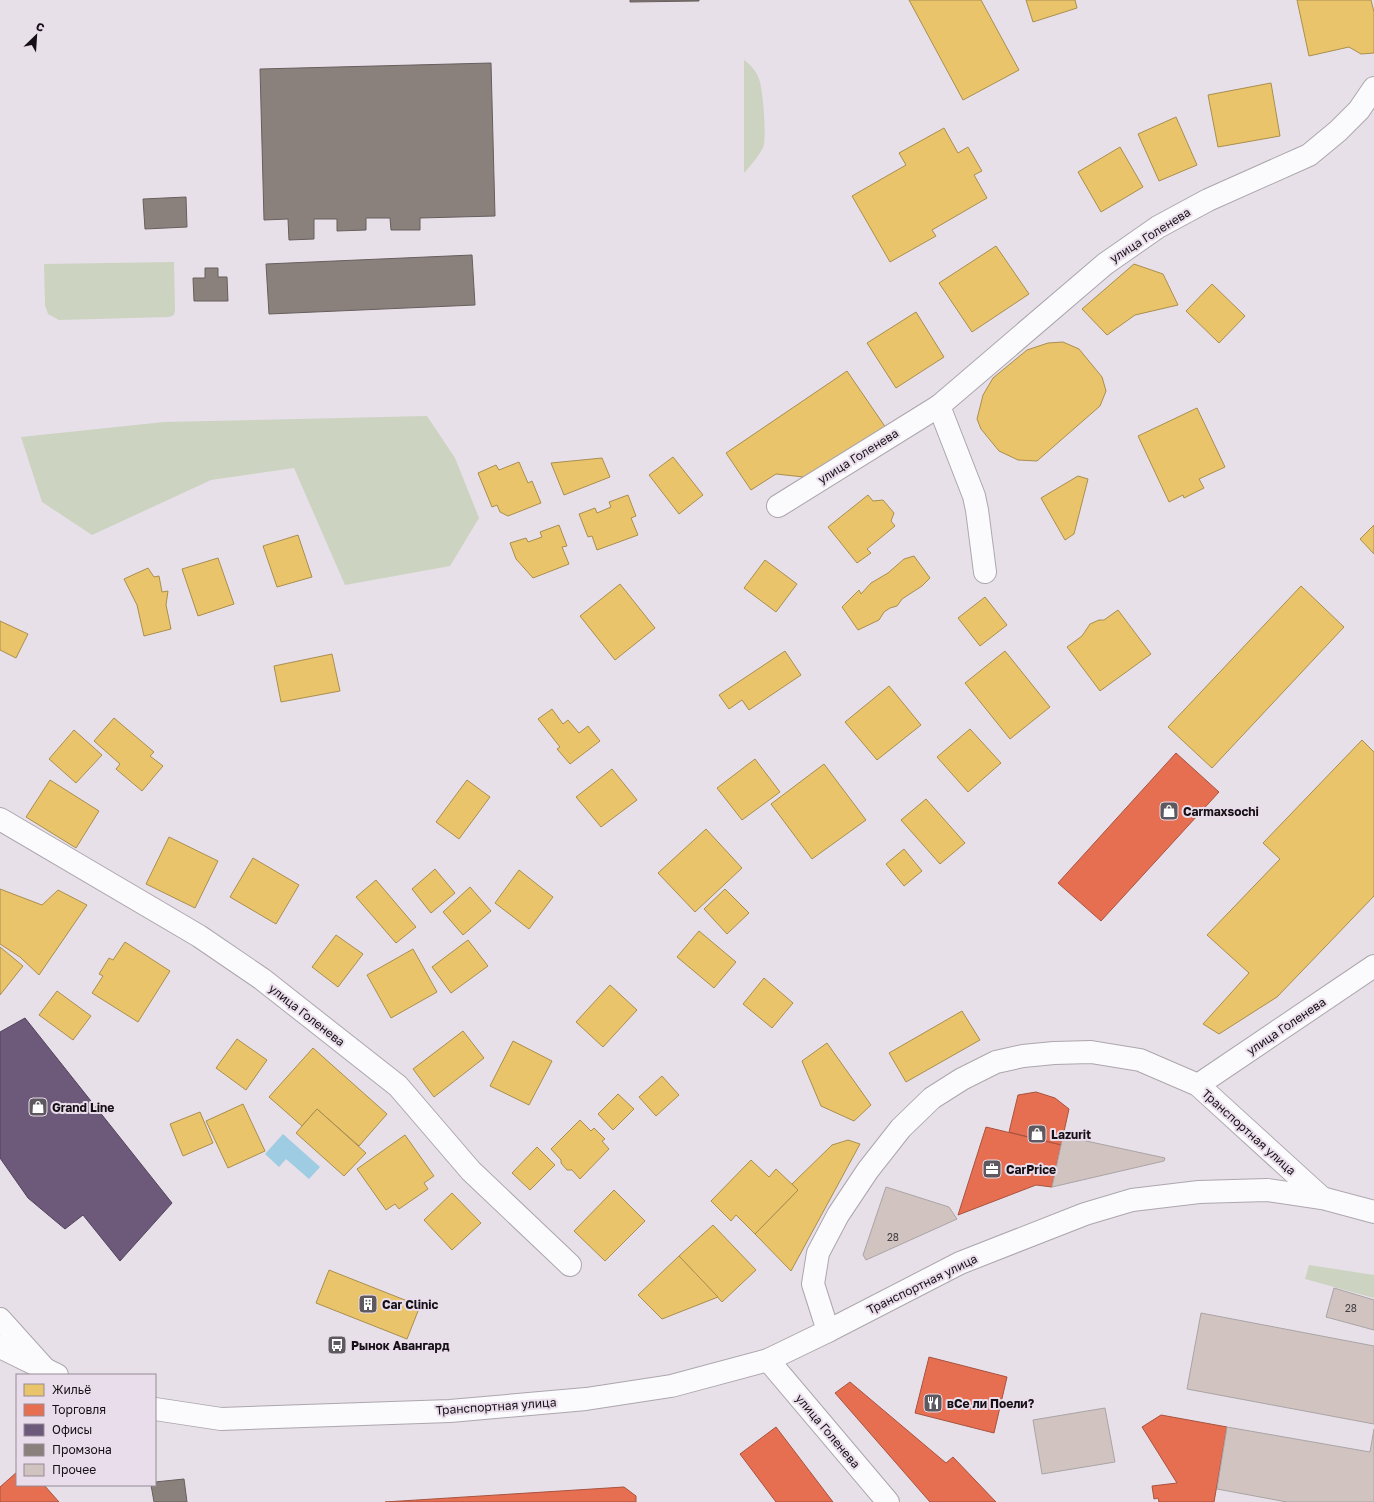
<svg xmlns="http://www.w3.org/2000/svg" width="1374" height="1502" font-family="'Golos Text',sans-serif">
  <rect width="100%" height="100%" fill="#e7e0e8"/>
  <!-- green -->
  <g fill="#ccd3c0">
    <path d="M 744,60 C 751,65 756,71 759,79 C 763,89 767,139 763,148 C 758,157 751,165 744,173 Z"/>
    <path d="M 174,262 L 175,310 L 174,315 L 169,317 L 59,320 L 48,314 L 45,305 L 44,264 Z"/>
    <path d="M 427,416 L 455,458 L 479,518 L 450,566 L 345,585 L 294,468 L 211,480 L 92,535 L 42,502 L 21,437 L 164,422 Z"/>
    <path d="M 1309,1265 L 1374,1275 L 1374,1298 L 1305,1279 Z"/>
  </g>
  <!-- water -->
  <path fill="#9ecce2" d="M 283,1134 L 320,1167 L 309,1179 L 286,1159 L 279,1167 L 265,1154 Z"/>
  <!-- homes -->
  <g fill="#e9c46a" stroke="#a98e50">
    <path d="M 909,0 L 981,0 L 1019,70 L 963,100 Z"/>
    <path d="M 1026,0 L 1075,0 L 1077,8 L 1033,22 Z"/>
    <path d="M 1297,0 L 1371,0 L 1374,12 L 1374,53 L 1361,54 L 1349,47 L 1309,56 Z"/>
    <path d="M 1271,83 L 1280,136 L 1218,147 L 1208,95 Z"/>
    <path d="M 1176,117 L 1197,165 L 1159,181 L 1138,134 Z"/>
    <path d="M 944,128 L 958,153 L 968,147 L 982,171 L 974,175 L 987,198 L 932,230 L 936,236 L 890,262 L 852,196 L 906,165 L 899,153 Z"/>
    <path d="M 1120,147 L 1143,187 L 1101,212 L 1078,172 Z"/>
    <path d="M 996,246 L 1029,294 L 972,332 L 939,283 Z"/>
    <path d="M 1134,264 L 1163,274 L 1178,305 L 1135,315 L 1107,335 L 1082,309 Z"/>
    <path d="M 1212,284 L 1245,316 L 1219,343 L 1186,311 Z"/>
    <path d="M 916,312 L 944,357 L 896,388 L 867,343 Z"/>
    <path d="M 1063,342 L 1079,349 L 1102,377 L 1106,391 L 1100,406 L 1037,461 L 1018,460 L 999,451 L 981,429 L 977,419 L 983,395 L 993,378 L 1027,350 L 1048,343 Z"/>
    <path d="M 847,371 L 886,428 L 813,478 L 776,474 L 751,490 L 726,453 Z"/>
    <path d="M 1197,408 L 1225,467 L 1199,479 L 1204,488 L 1184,498 L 1183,495 L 1169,502 L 1138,436 Z"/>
    <path d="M 673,457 L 703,495 L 679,514 L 649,475 Z"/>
    <path d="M 602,458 L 610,477 L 564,495 L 551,463 Z"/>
    <path d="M 519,462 L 528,483 L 532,481 L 541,503 L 508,516 L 500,512 L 497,505 L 492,507 L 478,473 L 496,465 L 499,470 Z"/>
    <path d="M 1078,476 L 1088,479 L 1074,534 L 1065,540 L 1041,498 Z"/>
    <path d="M 628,495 L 636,516 L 631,518 L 638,535 L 597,550 L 592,536 L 588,537 L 579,514 L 595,508 L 597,513 L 611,507 L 609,502 Z"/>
    <path d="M 868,495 L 873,501 L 883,500 L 894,513 L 891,521 L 895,526 L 867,549 L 871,553 L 857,563 L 828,527 Z"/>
    <path d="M 559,525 L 567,546 L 562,547 L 569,564 L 533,578 L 516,559 L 510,543 L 526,538 L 528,542 L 542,537 L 540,532 Z"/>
    <path d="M 1374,525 L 1374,554 L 1360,539 Z"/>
    <path d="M 298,535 L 312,577 L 277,587 L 263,546 Z"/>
    <path d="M 914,556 L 930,578 L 922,586 L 902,599 L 897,606 L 890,608 L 884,612 L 879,620 L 858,630 L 842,607 L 859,590 L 861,594 L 871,583 L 888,573 L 904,559 Z"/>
    <path d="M 218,558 L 234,604 L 198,616 L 182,569 Z"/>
    <path d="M 765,560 L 797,584 L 776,612 L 744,588 Z"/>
    <path d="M 148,568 L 154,577 L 159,576 L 162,592 L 168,591 L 166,605 L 171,629 L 144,636 L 137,605 L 124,579 Z"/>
    <path d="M 620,584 L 655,628 L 615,660 L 580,616 Z"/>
    <path d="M 1301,586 L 1344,627 L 1212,768 L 1168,727 Z"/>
    <path d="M 985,597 L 1007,625 L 980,646 L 958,618 Z"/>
    <path d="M 1118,610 L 1151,654 L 1100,691 L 1067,647 L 1082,636 L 1090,624 L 1099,620 L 1104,620 Z"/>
    <path d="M 0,621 L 28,634 L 16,658 L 0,650 Z"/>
    <path d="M 785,651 L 801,675 L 749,710 L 742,700 L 729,709 L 719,695 Z"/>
    <path d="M 1005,651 L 1050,707 L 1010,739 L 965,683 Z"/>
    <path d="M 332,654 L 340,691 L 281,702 L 274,666 Z"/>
    <path d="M 889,686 L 921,725 L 877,760 L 845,722 Z"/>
    <path d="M 552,709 L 563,724 L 568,720 L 579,733 L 588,726 L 600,741 L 570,764 L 557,749 L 560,747 L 538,719 Z"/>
    <path d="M 114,718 L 154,752 L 150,756 L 163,766 L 142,791 L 116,769 L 120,764 L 94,741 Z"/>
    <path d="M 970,729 L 1001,763 L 968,792 L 937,757 Z"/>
    <path d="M 74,730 L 102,755 L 76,783 L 49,759 Z"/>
    <path d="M 1362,740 L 1374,752 L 1374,896 L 1277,997 L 1219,1034 L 1203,1024 L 1249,973 L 1207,935 L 1280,859 L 1263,843 Z"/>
    <path d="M 755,759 L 780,792 L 742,820 L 717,788 Z"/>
    <path d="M 824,764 L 866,820 L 812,859 L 771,804 Z"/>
    <path d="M 612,769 L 637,800 L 601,827 L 576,797 Z"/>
    <path d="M 50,780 L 99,811 L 76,848 L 26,817 Z"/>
    <path d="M 467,780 L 490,797 L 459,839 L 436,822 Z"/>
    <path d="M 926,799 L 965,843 L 940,864 L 901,820 Z"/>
    <path d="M 706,829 L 742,868 L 695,912 L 658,873 Z"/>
    <path d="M 169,837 L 218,861 L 195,908 L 146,884 Z"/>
    <path d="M 904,849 L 922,871 L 904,886 L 886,864 Z"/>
    <path d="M 253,858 L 299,885 L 276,924 L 230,897 Z"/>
    <path d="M 435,869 L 455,893 L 431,913 L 412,889 Z"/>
    <path d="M 519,870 L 553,897 L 529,929 L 495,903 Z"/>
    <path d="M 376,880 L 416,927 L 396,943 L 356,897 Z"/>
    <path d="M 470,887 L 491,911 L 463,935 L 443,912 Z"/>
    <path d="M 0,889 L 42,905 L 58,890 L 87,905 L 39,975 L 20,957 L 0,944 Z"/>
    <path d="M 725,889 L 749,913 L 727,934 L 704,909 Z"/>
    <path d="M 699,931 L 736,962 L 714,988 L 677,957 Z"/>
    <path d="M 336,935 L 363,954 L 338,987 L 312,967 Z"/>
    <path d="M 468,940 L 488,966 L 451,993 L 432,967 Z"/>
    <path d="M 125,942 L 170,971 L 138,1022 L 92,993 L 103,976 L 99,974 L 109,958 L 113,960 Z"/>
    <path d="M 0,947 L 23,966 L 0,995 Z"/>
    <path d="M 413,949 L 437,992 L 391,1018 L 367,975 Z"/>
    <path d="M 764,978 L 793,1003 L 772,1028 L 743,1004 Z"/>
    <path d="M 610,985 L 637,1010 L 603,1047 L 576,1022 Z"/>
    <path d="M 57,991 L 91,1016 L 73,1040 L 39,1015 Z"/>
    <path d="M 962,1011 L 980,1040 L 906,1082 L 889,1053 Z"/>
    <path d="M 463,1031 L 484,1058 L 434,1097 L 413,1069 Z"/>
    <path d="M 237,1039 L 267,1060 L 246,1090 L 216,1068 Z"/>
    <path d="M 513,1041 L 552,1061 L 529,1105 L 490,1086 Z"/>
    <path d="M 827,1043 L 871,1105 L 854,1121 L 821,1106 L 802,1061 Z"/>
    <path d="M 313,1048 L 387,1114 L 359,1146 L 317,1109 L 302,1126 L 269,1097 Z"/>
    <path d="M 662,1076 L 679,1095 L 656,1116 L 639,1097 Z"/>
    <path d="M 618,1094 L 634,1109 L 613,1130 L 598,1114 Z"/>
    <path d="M 243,1104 L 265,1151 L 228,1168 L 206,1121 Z"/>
    <path d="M 317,1109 L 366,1153 L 344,1176 L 296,1133 Z"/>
    <path d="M 200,1112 L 213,1143 L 183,1156 L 170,1124 Z"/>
    <path d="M 580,1120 L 591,1131 L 594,1128 L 605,1139 L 602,1141 L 609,1149 L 580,1179 L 572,1170 L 567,1170 L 561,1163 L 561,1160 L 551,1149 Z"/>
    <path d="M 405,1135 L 434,1176 L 424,1183 L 428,1189 L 399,1209 L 395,1204 L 386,1210 L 357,1169 Z"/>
    <path d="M 848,1140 L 860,1144 L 791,1271 L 755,1234 L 798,1190 L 792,1184 L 832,1145 Z"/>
    <path d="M 537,1147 L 555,1165 L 530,1190 L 512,1173 Z"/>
    <path d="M 751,1160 L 769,1177 L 776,1169 L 798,1190 L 755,1234 L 736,1215 L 731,1221 L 711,1201 Z"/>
    <path d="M 614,1190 L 645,1221 L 605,1261 L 574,1231 Z"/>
    <path d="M 452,1193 L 481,1223 L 452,1250 L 424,1220 Z"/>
    <path d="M 713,1225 L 756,1270 L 722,1302 L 679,1256 Z"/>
    <path d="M 679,1256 L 718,1297 L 662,1319 L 638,1295 Z"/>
    <path d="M 329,1270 L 420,1306 L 407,1339 L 316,1303 Z"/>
  </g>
  <!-- shops -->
  <g fill="#e76f51" stroke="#a8523f">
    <path d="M 1176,753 L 1219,792 L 1101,921 L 1058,883 Z"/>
    <path d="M 1036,1092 L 1055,1098 L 1069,1109 L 1061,1145 L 1009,1132 L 1018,1095 Z"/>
    <path d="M 986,1127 L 1061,1145 L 1052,1187 L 1036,1185 L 958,1215 Z"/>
    <path d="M 929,1357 L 1007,1377 L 994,1433 L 915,1413 Z"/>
    <path d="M 850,1382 L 946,1463 L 953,1457 L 996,1502 L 930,1502 L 835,1393 Z"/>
    <path d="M 1161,1415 L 1227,1427 L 1214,1502 L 1159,1502 L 1158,1498 L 1154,1499 L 1152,1486 L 1177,1483 L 1142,1427 Z"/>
    <path d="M 776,1427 L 833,1502 L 776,1502 L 740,1454 Z"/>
    <path d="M 17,1472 L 17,1485 L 44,1485 L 59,1502 L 0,1502 L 0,1487 Z"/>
    <path d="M 624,1487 L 636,1496 L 636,1502 L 385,1502 Z"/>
  </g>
  <!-- offices -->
  <path fill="#6d597a" stroke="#52435c" d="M 25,1018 L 172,1203 L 120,1261 L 83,1215 L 65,1229 L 28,1198 L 0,1158 L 0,1032 Z"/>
  <!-- industry -->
  <g fill="#8a817c" stroke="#675f5d">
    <path d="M 630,0 L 699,0 L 699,1 L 630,2 Z"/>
    <path d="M 491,63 L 495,216 L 420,218 L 420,230 L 391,230 L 390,218 L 366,218 L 366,230 L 337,231 L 337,219 L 314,219 L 314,239 L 289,240 L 288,219 L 264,220 L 260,69 Z"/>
    <path d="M 186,197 L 187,227 L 145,229 L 143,199 Z"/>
    <path d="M 472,255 L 475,305 L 269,314 L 266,264 Z"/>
    <path d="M 205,268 L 218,268 L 218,277 L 227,277 L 228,301 L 194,301 L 193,278 L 205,278 Z"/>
    <path d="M 184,1479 L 187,1502 L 154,1502 L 151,1485 L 155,1485 L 155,1482 Z"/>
  </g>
  <!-- building -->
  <g fill="#d1c3c0" stroke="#aaa4a6">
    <path d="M 1063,1136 L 1165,1158 L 1164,1161 L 1052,1187 Z"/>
    <path d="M 886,1187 L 949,1207 L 957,1219 L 866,1260 L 863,1255 Z"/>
    <path d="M 1334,1288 L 1374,1300 L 1374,1330 L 1326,1317 Z"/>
    <path d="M 1201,1313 L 1374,1346 L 1374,1424 L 1187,1389 Z"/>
    <path d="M 1105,1408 L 1115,1462 L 1042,1474 L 1033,1420 Z"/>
    <path d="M 1227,1427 L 1370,1452 L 1374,1429 L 1374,1502 L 1287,1502 L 1217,1489 Z"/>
  </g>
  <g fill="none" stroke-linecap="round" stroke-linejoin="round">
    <defs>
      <g id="minor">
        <path d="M 939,406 L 974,496 L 977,510 L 985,572"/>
        <path d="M 778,506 L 939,406 L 1105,264 L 1158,227 L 1208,200 L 1309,155 L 1338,131 L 1359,110 L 1374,88"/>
        <path d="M 0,819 L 199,936 L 262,979 L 398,1086 L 471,1171 L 570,1265"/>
        <path d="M 1198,1085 L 1374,966"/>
        <path d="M 0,1319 L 45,1369"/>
        <path d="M 828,1331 L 813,1284 L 818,1253 L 838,1215 L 868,1170 L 901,1128 L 932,1098 L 962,1079 L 996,1062 L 1023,1056 L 1054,1053 L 1091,1052 L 1140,1060 L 1198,1085 L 1322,1198"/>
        <path d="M 768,1360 L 888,1502"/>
      </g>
      <g id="secondary">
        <path d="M 0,1347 L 57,1375"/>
        <path d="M 155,1409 L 221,1419 L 450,1411 L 586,1399 L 671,1386 L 768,1360 L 828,1331 L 960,1263 L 1085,1214 L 1132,1200 L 1199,1192 L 1267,1190 L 1322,1198 L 1374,1212"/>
      </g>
    </defs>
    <!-- minor casing -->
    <use href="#minor" stroke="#aca6ad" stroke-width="24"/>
    <!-- secondary casing -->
    <use href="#secondary" stroke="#aca6ad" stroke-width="24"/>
    <!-- minor -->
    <use href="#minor" stroke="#fbfafc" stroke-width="22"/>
    <!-- secondary -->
    <use href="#secondary" stroke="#fbfafc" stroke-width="22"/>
  </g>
  <!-- icons -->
  <defs>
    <symbol id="shop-square" viewBox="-11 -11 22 22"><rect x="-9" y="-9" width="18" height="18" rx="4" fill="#5e595f" stroke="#eaddeb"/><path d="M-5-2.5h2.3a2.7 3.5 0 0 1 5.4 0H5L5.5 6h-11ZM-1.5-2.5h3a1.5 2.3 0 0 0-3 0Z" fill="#fff"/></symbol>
    <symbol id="office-square" viewBox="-11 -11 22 22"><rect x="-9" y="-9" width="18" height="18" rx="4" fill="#5e595f" stroke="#eaddeb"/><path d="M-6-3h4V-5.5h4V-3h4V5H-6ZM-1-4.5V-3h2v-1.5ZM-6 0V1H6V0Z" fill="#fff"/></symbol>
    <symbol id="building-square" viewBox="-11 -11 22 22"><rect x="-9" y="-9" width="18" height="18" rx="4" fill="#5e595f" stroke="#eaddeb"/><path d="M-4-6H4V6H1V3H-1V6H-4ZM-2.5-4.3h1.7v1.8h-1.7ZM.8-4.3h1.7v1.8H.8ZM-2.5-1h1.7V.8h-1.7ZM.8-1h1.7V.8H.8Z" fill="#fff"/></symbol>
    <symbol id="bus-square" viewBox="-11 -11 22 22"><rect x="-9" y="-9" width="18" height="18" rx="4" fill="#5e595f" stroke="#eaddeb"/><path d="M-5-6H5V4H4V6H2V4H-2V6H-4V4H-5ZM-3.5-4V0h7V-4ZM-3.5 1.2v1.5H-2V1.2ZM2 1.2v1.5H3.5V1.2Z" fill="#fff"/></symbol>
    <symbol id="restaurant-square" viewBox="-11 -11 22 22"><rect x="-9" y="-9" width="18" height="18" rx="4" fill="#5e595f" stroke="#eaddeb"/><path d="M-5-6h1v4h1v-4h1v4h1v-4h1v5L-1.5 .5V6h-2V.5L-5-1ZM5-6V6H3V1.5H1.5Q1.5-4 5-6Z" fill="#fff"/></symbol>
  </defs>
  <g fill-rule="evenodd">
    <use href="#shop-square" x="1158" y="800" width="22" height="22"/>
    <use href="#shop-square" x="27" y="1096" width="22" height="22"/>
    <use href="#shop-square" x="1026" y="1123" width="22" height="22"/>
    <use href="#office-square" x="981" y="1158" width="22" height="22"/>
    <use href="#building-square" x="357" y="1293" width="22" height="22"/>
    <use href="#bus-square" x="326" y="1334" width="22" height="22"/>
    <use href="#restaurant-square" x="922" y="1392" width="22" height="22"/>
  </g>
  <g text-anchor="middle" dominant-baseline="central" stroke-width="4" stroke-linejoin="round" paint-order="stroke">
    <!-- number labels -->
    <g font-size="10" fill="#433d40">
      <text x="893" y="1237">28</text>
      <text x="1351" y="1308">28</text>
    </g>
    <!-- street labels -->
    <g font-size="12" fill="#141015" stroke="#eaddeb">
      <text transform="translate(1150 235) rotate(-32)">улица Голенева</text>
      <text transform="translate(858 456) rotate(-32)">улица Голенева</text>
      <text transform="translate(307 1015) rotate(38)">улица Голенева</text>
      <text transform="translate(1286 1026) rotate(-34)">улица Голенева</text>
      <text transform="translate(1249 1132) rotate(42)">Транспортная улица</text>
      <text transform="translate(922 1284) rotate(-26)">Транспортная улица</text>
      <text transform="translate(496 1406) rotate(-4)">Транспортная улица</text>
      <text transform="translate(828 1431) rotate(50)">улица Голенева</text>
    </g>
    <!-- poi labels -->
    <g font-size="12" font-weight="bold" fill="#141015" stroke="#eaddeb" text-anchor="start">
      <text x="1183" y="811">Carmaxsochi</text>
      <text x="52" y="1107">Grand Line</text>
      <text x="1051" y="1134">Lazurit</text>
      <text x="1006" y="1169">CarPrice</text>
      <text x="382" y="1304">Car Clinic</text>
      <text x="351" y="1345">Рынок Авангард</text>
      <text x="947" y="1403">вСе ли Поели?</text>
    </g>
  </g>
  <!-- legend -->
  <rect x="16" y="1374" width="140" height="112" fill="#eaddeb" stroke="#948b95"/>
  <rect x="24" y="1384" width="20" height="12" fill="#e9c46a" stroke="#948b95"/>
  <text x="52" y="1394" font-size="12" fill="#141015">Жильё</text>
  <rect x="24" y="1404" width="20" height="12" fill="#e76f51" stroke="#948b95"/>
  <text x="52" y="1414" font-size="12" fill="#141015">Торговля</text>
  <rect x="24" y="1424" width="20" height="12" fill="#6d597a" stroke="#948b95"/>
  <text x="52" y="1434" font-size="12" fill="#141015">Офисы</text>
  <rect x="24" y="1444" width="20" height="12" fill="#8a817c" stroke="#948b95"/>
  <text x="52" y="1454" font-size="12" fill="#141015">Промзона</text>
  <rect x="24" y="1464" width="20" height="12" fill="#d1c3c0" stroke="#948b95"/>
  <text x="52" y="1474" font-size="12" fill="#141015">Прочее</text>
  <!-- north arrow -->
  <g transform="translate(36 36) rotate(25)" stroke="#eaddeb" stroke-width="3" paint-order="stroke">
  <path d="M0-3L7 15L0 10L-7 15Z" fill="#141015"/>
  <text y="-6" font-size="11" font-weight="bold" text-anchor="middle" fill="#141015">С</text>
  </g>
</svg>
